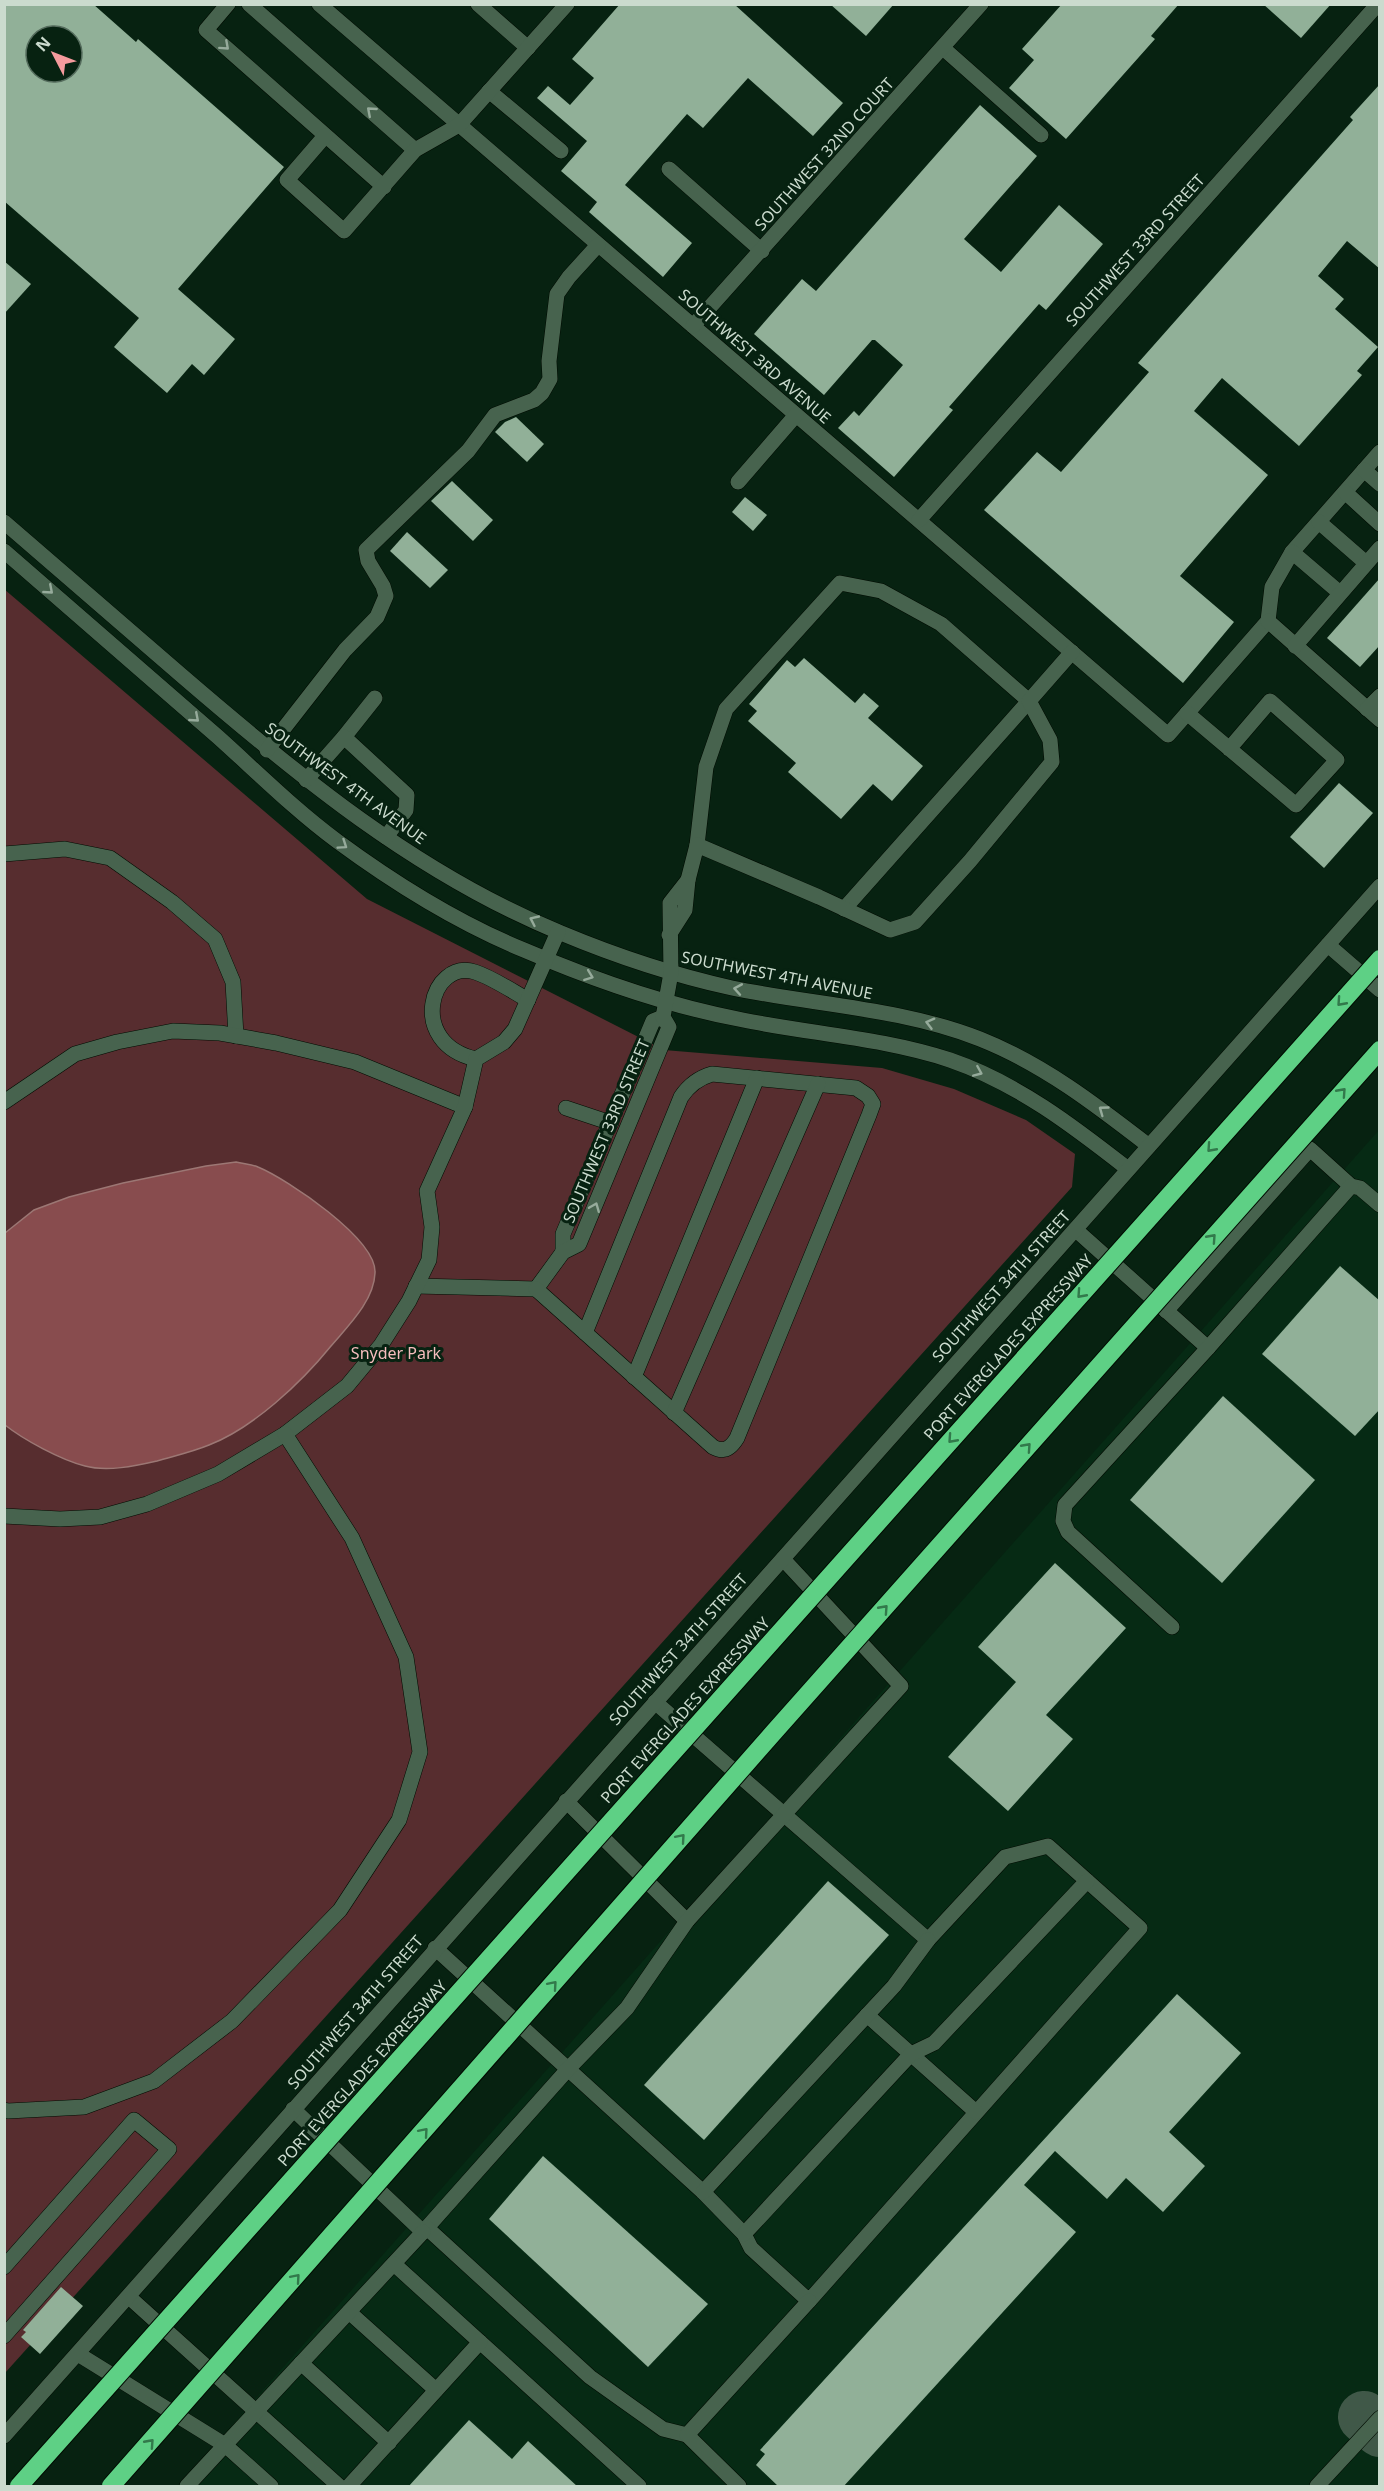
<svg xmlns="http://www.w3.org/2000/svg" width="1384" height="2491" font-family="'Noto Sans',sans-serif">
  <rect width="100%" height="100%" fill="#072211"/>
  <!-- built -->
  <path fill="#062a14" d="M 1379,1130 L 1379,2486 L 178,2486 Z"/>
  <!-- green -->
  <path fill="#572d2f" d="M 4,589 L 367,899 L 664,1050 L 882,1068 L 954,1089 L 1026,1120 L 1075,1154 L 1072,1187 L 5,2373 Z"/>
  <!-- water -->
  <path fill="#884c4e" stroke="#9c7774" stroke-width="1.5" d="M 236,1162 C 243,1164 252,1164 258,1167 C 287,1179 377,1239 375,1273 C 374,1301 348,1326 331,1346 C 301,1383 253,1428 209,1445 C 192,1452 174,1456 157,1461 C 135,1466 107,1472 85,1466 C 61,1460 24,1440 5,1425 L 5,1233 L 34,1210 L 69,1197 L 123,1183 L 206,1166 Z"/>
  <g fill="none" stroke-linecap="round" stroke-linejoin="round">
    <!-- taxiway -->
    <path stroke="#405848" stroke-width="52" d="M 1364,2417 L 1380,2431"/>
  </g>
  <!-- building -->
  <g fill="#91b098" fill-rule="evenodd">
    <path d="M 4,4 L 93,4 L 136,42 L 138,39 L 284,167 L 178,289 L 235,339 L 204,375 L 192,364 L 167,393 L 114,347 L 139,318 L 4,201 ZM 36,36 L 72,36 L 72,72 L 36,72 Z"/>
    <path d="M 620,4 L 734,4 L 843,103 L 813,136 L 748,78 L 703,128 L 687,114 L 625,185 L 692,243 L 663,277 L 589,212 L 597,202 L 561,171 L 587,141 L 537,98 L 548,86 L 570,105 L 594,78 L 572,59 Z"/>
    <path d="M 830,4 L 894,4 L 866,36 Z"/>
    <path d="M 1062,4 L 1179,4 L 1151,36 L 1155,39 L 1066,139 L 1009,88 L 1034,60 L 1022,49 Z"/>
    <path d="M 1263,4 L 1331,4 L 1301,38 Z"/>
    <path d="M 1380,84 L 1380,269 L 1347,241 L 1318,276 L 1344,299 L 1335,309 L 1378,347 L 1357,371 L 1362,375 L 1299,446 L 1222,378 L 1194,411 L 1268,475 L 1180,576 L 1234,622 L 1183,683 L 984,510 L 1037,452 L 1061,472 L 1149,372 L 1138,363 L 1353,120 L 1350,117 Z"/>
    <path d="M 980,105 L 1037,156 L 964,239 L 1001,272 L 1059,205 L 1103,244 L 1046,310 L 1039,304 L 949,407 L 953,410 L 894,477 L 838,428 L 854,411 L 859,416 L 903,365 L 875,340 L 872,340 L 824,395 L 754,334 L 802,279 L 816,291 Z"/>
    <path d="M 4,261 L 31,284 L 4,314 Z"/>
    <path d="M 516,417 L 544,444 L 527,462 L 495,432 L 505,422 Z"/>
    <path d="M 452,481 L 493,520 L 473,541 L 431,501 Z"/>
    <path d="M 745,497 L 767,515 L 753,531 L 732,512 Z"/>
    <path d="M 407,532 L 448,570 L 430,588 L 390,551 Z"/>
    <path d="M 1380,578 L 1380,645 L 1360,667 L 1327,638 Z"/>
    <path d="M 804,658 L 855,703 L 864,693 L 879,706 L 868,718 L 923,766 L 892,801 L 873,784 L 841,819 L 788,772 L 796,763 L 748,721 L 757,711 L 749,704 L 787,660 L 795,667 Z"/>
    <path d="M 1339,783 L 1373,813 L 1324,868 L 1290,837 Z"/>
    <path d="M 1340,1266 L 1380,1301 L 1380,1409 L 1355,1436 L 1262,1354 Z"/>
    <path d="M 1223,1396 L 1315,1480 L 1222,1583 L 1130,1500 Z"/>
    <path d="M 1055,1563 L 1126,1628 L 1046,1715 L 1073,1739 L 1008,1811 L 948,1757 L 1016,1682 L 978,1647 Z"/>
    <path d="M 828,1881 L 889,1935 L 704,2140 L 644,2085 Z"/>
    <path d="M 1177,1994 L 1241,2053 L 1169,2132 L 1205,2166 L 1163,2212 L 1126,2178 L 1107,2199 L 1055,2151 L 1024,2185 L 1076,2232 L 843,2487 L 779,2487 L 756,2465 L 765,2454 L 760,2450 Z"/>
    <path d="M 543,2156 L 708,2304 L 648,2367 L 489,2219 Z"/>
    <path d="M 61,2287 L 83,2306 L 40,2354 L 21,2337 L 26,2332 L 23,2330 Z"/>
    <path d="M 469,2420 L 512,2459 L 528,2441 L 578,2487 L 408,2487 Z"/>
  </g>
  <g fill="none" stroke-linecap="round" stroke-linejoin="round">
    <defs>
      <g id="minor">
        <path d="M 228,4 L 206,30 L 384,187"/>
        <path d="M 249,4 L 415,150"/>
        <path d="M 319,4 L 1168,735 L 1268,621 L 1272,587 L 1292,552 L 1380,452"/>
        <path d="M 478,4 L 528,48"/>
        <path d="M 943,48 L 1041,135"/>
        <path d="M 489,91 L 561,151"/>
        <path d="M 325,136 L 287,180 L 344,231 L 415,150 L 459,125 L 567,4"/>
        <path d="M 669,169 L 762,251"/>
        <path d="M 693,326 L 981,4"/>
        <path d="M 1364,470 L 1380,484"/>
        <path d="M 738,482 L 796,415"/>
        <path d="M 1345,492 L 1380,524"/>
        <path d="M 919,520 L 1378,4"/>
        <path d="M 4,522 C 63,573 122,624 181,675 C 297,775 417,874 561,933 C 616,956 673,975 732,988 C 815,1005 901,1008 980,1039 C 1043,1064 1096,1105 1149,1146"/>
        <path d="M 1319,522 L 1366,563"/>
        <path d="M 4,551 C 75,613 146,675 218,737 C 257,772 295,810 337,841 C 394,883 458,923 524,950 C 594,980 668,1006 743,1020 C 812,1034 883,1038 950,1060 C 1017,1083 1073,1126 1128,1169"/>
        <path d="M 1292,552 L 1340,593"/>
        <path d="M 1268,621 L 1380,720"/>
        <path d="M 1295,646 L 1380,548"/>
        <path d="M 1367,709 L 1380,696"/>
        <path d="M 1187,713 L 1296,805 L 1337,760 L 1270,701 L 1229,749"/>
        <path d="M 344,737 L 375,698"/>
        <path d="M 267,750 L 345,650 L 377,617 L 386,596 L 383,586 L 368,561 L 366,550 L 468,451 L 495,415 L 534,400 L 542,393 L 550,379 L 549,361 L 557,294 L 569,277 L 598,245"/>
        <path d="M 306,780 L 344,737 L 407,795 L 406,810 L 386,837"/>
        <path d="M 697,845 L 706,767 L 726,709 L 840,583 L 881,591 L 941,624 L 1029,701 L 844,909"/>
        <path d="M 4,854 L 65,849 L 110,858 L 172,902 L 215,939 L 233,982 L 236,1036"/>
        <path d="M 688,880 L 697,845 L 819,897 L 890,930 L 915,922 L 970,861 L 1052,762 L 1050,740 L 1029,701 L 1072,652"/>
        <path d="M 1328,945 L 1380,990"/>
        <path d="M 476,1059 C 406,1043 431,958 475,972 C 493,978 512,991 528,1000"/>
        <path d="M 4,1102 L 75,1054 L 117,1042 L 173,1031 L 220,1033 L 276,1043 L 355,1062 L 465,1107"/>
        <path d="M 566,1108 L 611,1123"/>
        <path d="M 1076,1230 L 1208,1348"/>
        <path d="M 563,1252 L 563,1234 L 653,1021 L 663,1017"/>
        <path d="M 416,1286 L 536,1289 L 563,1252 L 579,1244 L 669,1027 L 663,1017 L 671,973 L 670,903 L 688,880 L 685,910 L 669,935"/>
        <path d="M 536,1289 L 713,1447 C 724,1453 731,1448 737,1438 L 869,1115 L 873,1104 L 868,1096 L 856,1088 L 712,1074 C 698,1078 689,1085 681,1097 L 585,1333"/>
        <path d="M 1166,1311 L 1310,1149 L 1351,1186 L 1360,1188 L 1380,1205"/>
        <path d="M 634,1377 L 757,1078"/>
        <path d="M 674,1413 L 818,1084"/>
        <path d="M 4,1516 L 60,1519 L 100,1517 L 147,1504 L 218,1474 L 285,1434 L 347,1386 L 381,1345 L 409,1301 L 429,1260 L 432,1227 L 427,1191 L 465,1107 L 476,1059 L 504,1042 L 515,1029 L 558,932"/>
        <path d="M 1172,1627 L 1068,1532 L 1063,1521 L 1065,1505 L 1208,1348 L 1351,1186"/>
        <path d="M 566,1801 L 687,1921"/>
        <path d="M 435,1948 L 703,2192 L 744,2234 L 751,2248 L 809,2301 L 1140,1928 L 1048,1846 L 1005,1857 L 928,1940 L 655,1702"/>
        <path d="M 867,2015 L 976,2112"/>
        <path d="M 293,2109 L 423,2232 L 569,2068 L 627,2008 L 687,1921 L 901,1686 L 783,1559"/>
        <path d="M 4,2110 L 8,2111 L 84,2107 L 154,2081 L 232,2021 L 340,1910 L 399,1820 L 420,1752 L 406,1657 L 352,1538 L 285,1434"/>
        <path d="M 703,2192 L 894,1986 L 928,1940"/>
        <path d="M 427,2228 L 590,2377 L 663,2429 L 687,2435"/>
        <path d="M 744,2234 L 911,2054 L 934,2043 L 1087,1881"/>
        <path d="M 4,2267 L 134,2120 L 169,2149 L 4,2336"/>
        <path d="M 129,2297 L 339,2486"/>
        <path d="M 349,2312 L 436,2390"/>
        <path d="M 480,2342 L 639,2486"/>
        <path d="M 78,2354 L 225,2445 L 423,2232"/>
        <path d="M 301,2363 L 389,2443"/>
        <path d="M 4,2436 L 1380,886"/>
        <path d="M 187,2486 L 225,2445 L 271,2486"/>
        <path d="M 349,2486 L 480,2342 L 394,2264"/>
        <path d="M 739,2486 L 687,2435 L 809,2301"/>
        <path d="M 1317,2486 L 1380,2418"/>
      </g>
    </defs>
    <!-- minor casing -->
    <use href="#minor" stroke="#000b01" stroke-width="16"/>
    <!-- minor -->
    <use href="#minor" stroke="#47634e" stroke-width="15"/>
    <defs>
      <g id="highway-bridge">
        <path d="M 19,2486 L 1380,959"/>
        <path d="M 111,2486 L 774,1732 L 1380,1050"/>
      </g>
    </defs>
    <!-- highway-bridge casing -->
    <use href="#highway-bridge" stroke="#000b01" stroke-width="20" stroke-linecap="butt"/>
    <!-- highway-bridge -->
    <use href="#highway-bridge" stroke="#5ed085" stroke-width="18"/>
  </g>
  <!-- one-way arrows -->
  <defs><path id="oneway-chevron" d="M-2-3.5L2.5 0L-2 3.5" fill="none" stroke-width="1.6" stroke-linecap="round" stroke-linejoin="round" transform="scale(1.5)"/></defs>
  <g stroke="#96ab9b">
    <use href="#oneway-chevron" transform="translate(225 46) rotate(42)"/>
    <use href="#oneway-chevron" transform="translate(371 111) rotate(-139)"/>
    <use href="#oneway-chevron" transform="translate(49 590) rotate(41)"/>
    <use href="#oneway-chevron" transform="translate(195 718) rotate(41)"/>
    <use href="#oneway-chevron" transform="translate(343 845) rotate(34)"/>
    <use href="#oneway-chevron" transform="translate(534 920) rotate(-155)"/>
    <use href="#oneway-chevron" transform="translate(589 976) rotate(21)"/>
    <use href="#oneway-chevron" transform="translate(738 989) rotate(-170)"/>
    <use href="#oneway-chevron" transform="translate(930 1023) rotate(-165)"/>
    <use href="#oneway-chevron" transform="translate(978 1072) rotate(23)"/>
    <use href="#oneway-chevron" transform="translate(1103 1110) rotate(-144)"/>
    <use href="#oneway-chevron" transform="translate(595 1207) rotate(-68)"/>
  </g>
  <g stroke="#32794b">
    <use href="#oneway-chevron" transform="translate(1341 1002) rotate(132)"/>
    <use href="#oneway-chevron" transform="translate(1342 1092) rotate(-48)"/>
    <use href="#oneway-chevron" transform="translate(1211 1148) rotate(132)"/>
    <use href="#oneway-chevron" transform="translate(1212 1238) rotate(-48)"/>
    <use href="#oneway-chevron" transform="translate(1081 1294) rotate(132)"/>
    <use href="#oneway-chevron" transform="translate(952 1439) rotate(132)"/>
    <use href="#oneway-chevron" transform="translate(1027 1447) rotate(-48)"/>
    <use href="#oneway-chevron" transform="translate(884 1609) rotate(-48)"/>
    <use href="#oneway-chevron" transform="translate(681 1838) rotate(-49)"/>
    <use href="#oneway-chevron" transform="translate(553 1985) rotate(-49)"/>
    <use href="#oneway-chevron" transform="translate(424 2132) rotate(-49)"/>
    <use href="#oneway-chevron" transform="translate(296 2278) rotate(-49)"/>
    <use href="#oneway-chevron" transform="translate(150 2443) rotate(-48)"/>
  </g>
  <g text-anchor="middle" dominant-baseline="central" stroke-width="6" stroke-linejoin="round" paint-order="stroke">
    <!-- street labels -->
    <g font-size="16" fill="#cbdbce" stroke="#072211">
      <text transform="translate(824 154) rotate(-48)">SOUTHWEST 32ND COURT</text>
      <text transform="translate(1135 250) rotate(-48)">SOUTHWEST 33RD STREET</text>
      <text transform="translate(755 356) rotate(41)">SOUTHWEST 3RD AVENUE</text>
      <text transform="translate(346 783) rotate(36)">SOUTHWEST 4TH AVENUE</text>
      <text transform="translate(777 975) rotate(11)">SOUTHWEST 4TH AVENUE</text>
      <text transform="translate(606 1131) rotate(-67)">SOUTHWEST 33RD STREET</text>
      <text transform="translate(1001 1286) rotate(-48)">SOUTHWEST 34TH STREET</text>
      <text transform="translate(1008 1347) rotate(-48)">PORT EVERGLADES EXPRESSWAY</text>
      <text transform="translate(678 1649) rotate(-48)">SOUTHWEST 34TH STREET</text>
      <text transform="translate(685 1710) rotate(-48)">PORT EVERGLADES EXPRESSWAY</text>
      <text transform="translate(355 2012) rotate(-49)">SOUTHWEST 34TH STREET</text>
      <text transform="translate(362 2073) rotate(-48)">PORT EVERGLADES EXPRESSWAY</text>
    </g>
    <!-- park labels -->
    <g font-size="16" fill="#f6bcbd" stroke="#072211">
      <text x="396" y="1353">Snyder Park</text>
    </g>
  </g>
  <!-- border -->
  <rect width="1384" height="2491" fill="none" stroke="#cbdbce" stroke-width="12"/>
  <!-- north arrow -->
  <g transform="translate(54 54) rotate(312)"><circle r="28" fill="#072211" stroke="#556c5d" stroke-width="1.5"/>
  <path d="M0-4.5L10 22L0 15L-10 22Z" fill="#f59b9d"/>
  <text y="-9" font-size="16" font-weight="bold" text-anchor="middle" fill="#cbdbce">N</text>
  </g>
</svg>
